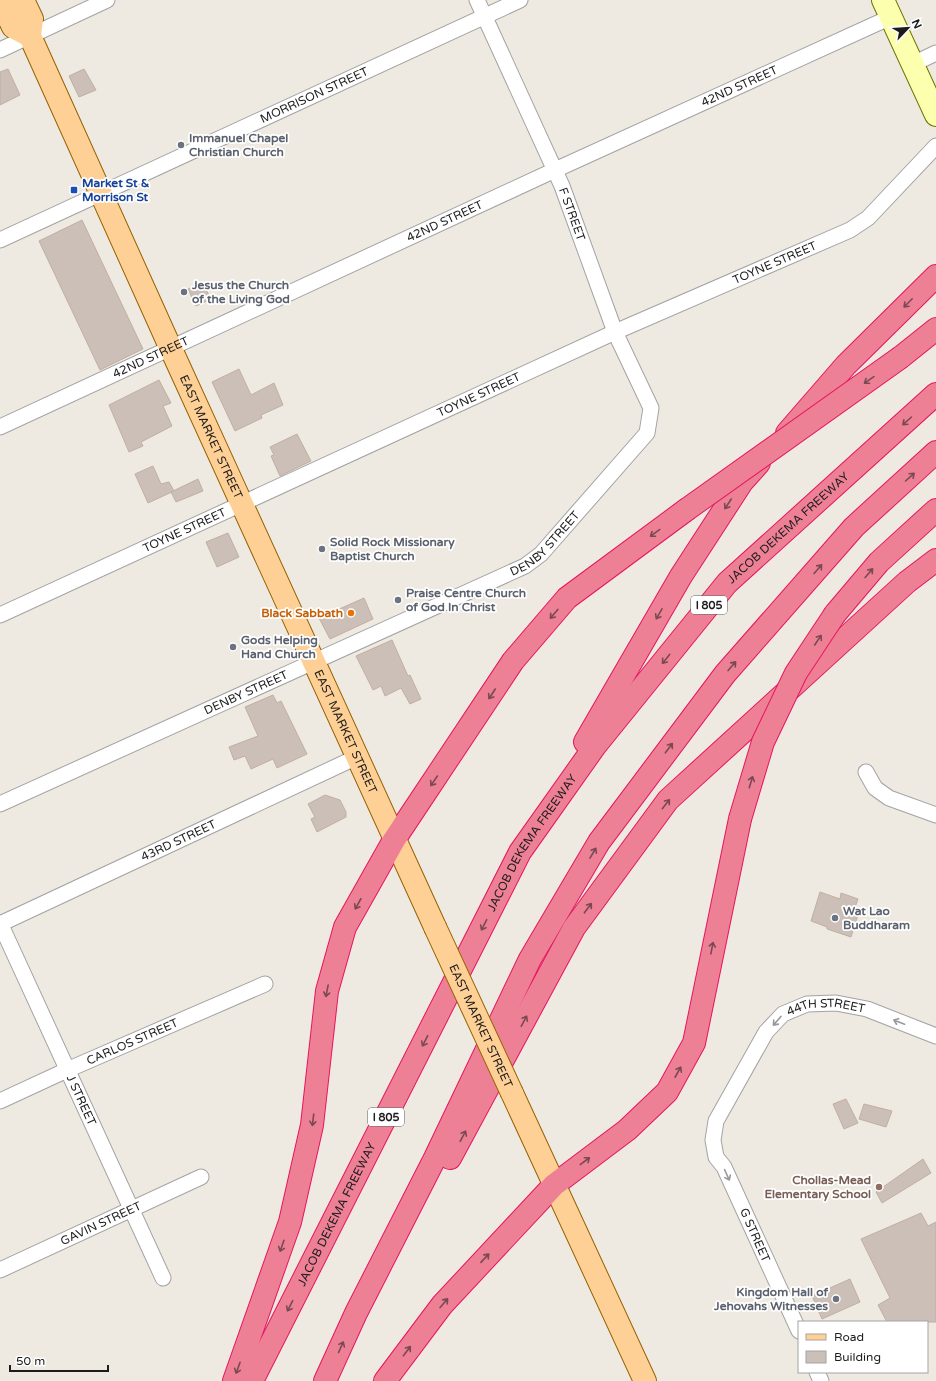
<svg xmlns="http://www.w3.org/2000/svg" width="936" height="1381" font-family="'Varela Round',sans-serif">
  <rect width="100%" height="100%" fill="#efeae1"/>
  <!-- building -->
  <g fill="#cbbfb7" stroke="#c1afa2">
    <path d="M 8,69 L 20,95 L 0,105 L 0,72 Z"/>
    <path d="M 84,69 L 96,90 L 79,97 L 69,76 Z"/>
    <path d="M 82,220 L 143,349 L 100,370 L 39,241 Z"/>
    <path d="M 202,282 L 211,299 L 196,306 L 188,289 Z"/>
    <path d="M 239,369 L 251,395 L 274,383 L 283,405 L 261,415 L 262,418 L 235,431 L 212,382 Z"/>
    <path d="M 159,380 L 171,403 L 163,406 L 172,426 L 141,442 L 143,446 L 129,452 L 109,405 Z"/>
    <path d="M 297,434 L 311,461 L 280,476 L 271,456 L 274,455 L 270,447 Z"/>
    <path d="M 153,466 L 161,484 L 169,482 L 174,491 L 148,503 L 135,474 Z"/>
    <path d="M 198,479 L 203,491 L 176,502 L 171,492 Z"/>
    <path d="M 228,533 L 239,557 L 217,567 L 206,542 Z"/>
    <path d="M 364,598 L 373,619 L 330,639 L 319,618 Z"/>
    <path d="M 392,640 L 408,676 L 410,675 L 421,699 L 410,704 L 401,688 L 385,696 L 381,686 L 373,690 L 356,656 Z"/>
    <path d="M 273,695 L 277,703 L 281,701 L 307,754 L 277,768 L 273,759 L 251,769 L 245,756 L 234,760 L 229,747 L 258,736 L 245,707 Z"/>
    <path d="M 325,795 L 340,800 L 346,812 L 346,817 L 317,832 L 311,819 L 315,817 L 308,804 Z"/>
    <path d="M 820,892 L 840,899 L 841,893 L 858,899 L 853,913 L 858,915 L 851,937 L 827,929 L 827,927 L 811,921 Z"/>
    <path d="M 846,1099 L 858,1123 L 844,1129 L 833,1104 Z"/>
    <path d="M 864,1104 L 892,1111 L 886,1127 L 859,1119 Z"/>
    <path d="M 923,1159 L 931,1173 L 882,1203 L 876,1192 Z"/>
    <path d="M 921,1213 L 928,1226 L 936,1222 L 936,1322 L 887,1322 L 878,1305 L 890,1298 L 861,1239 Z"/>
    <path d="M 850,1279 L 860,1302 L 822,1319 L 812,1296 Z"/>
  </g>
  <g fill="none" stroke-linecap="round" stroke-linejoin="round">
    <defs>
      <g id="street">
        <path d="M 0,50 L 107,0"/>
        <path d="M 913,64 L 936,53"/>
        <path id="s1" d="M 0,240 L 520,0"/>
        <path id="s2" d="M 0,427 L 555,170 L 891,17"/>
        <path id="s3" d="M 0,615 L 615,332 L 850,230 L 868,218 L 936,146"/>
        <path d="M 866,772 L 875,788 L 889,798 L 936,815"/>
        <path id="s4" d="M 0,804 L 525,566 L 541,554 L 647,433 L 651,408 L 615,332 L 562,186 L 477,0"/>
        <path id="s5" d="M 0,923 L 163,1278"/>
        <path id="s6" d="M 0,924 L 357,757"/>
        <path id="s7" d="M 0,1101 L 67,1070 L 265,984"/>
        <path id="s8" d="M 0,1270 L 201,1177"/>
        <path id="s9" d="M 799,1331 L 724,1167 L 716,1157 L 713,1140 L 716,1121 L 766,1032 L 783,1014 L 807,1004 L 836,1003 L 867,1009 L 936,1036"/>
        <path d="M 817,1372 L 821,1381"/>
      </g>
      <path id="secondary" d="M 883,0 L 936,115"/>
      <g id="primary">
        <path d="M 0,0 L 13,27 L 30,36"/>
        <path id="s10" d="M 23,0 L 32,19 L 30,36 L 171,349 L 435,927"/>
        <path d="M 512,1093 L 645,1381"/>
      </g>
      <g id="highway">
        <path d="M 901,357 L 936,329"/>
        <path d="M 787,433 L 846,365 L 936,276"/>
        <path d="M 835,614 L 879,562 L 936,510"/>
        <path d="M 585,742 L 681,576 L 742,482 L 759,463"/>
        <path d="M 450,1158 L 574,928 L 668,800 L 907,582 L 936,560"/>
        <path d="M 234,1381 L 290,1222 L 312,1125 L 327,991 L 345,927 L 394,840 L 513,661 L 567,598 L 686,510"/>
        <path id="s11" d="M 252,1381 L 520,852 L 595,746 L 727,583 L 936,394"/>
        <path d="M 325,1381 L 356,1313 L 435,1158 L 530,959 L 599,842 L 725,674 L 854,527 L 936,452"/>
        <path d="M 385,1381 L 442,1305 L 554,1185 L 627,1130 L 667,1092 L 694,1043 L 740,819"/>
      </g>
    </defs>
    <!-- street casing -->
    <use href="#street" stroke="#a3a3a3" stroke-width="17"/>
    <!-- secondary casing -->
    <use href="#secondary" stroke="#6b7600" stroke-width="24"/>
    <!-- primary casing -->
    <use href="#primary" stroke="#946100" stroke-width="24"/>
    <!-- highway casing -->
    <use href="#highway" stroke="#e6145f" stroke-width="24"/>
    <!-- street -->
    <use href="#street" stroke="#fff" stroke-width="15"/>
    <!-- secondary -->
    <use href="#secondary" stroke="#fcffae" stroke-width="22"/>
    <!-- primary -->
    <use href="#primary" stroke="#ffd095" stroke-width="22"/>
    <!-- highway -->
    <use href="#highway" stroke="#ee8096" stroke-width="22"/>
    <defs>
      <g id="primary-bridge">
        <path id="s12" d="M 435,927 L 512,1093"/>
      </g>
      <g id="highway-bridge">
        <path d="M 686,510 L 901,357"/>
        <path d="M 740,819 L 763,742 L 796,673 L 835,614"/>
      </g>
    </defs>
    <!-- primary-bridge casing -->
    <use href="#primary-bridge" stroke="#946100" stroke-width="24" stroke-linecap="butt"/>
    <!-- highway-bridge casing -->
    <use href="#highway-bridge" stroke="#e6145f" stroke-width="24" stroke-linecap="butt"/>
    <!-- primary-bridge -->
    <use href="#primary-bridge" stroke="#ffd095" stroke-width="22"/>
    <!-- highway-bridge -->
    <use href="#highway-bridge" stroke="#ee8096" stroke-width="22"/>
  </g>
  <!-- one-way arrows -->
  <defs><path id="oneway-shaft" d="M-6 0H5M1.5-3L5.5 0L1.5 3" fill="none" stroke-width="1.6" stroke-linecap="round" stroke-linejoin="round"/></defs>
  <g stroke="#7a4953">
    <use href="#oneway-shaft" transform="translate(908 303) rotate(135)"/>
    <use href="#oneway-shaft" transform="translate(869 380) rotate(145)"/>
    <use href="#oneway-shaft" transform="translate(907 421) rotate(138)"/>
    <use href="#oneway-shaft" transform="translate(910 477) rotate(-42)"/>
    <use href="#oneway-shaft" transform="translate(728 504) rotate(123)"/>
    <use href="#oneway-shaft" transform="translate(655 533) rotate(144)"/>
    <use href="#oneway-shaft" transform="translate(818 569) rotate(-49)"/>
    <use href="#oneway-shaft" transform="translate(869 573) rotate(-50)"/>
    <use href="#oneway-shaft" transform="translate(554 614) rotate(130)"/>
    <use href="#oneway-shaft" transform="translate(659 614) rotate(120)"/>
    <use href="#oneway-shaft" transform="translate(818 640) rotate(-56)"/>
    <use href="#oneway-shaft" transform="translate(666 659) rotate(129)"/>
    <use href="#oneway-shaft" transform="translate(732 666) rotate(-49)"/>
    <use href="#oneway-shaft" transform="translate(492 694) rotate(123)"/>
    <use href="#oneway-shaft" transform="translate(669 748) rotate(-53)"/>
    <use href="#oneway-shaft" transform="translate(434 781) rotate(124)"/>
    <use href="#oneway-shaft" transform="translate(751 782) rotate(-73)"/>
    <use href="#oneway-shaft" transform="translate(666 804) rotate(-52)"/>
    <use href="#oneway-shaft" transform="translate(593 853) rotate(-59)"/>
    <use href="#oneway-shaft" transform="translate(358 904) rotate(119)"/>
    <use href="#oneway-shaft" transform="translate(588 908) rotate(-53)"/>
    <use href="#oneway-shaft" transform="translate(484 925) rotate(117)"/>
    <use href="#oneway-shaft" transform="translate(712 948) rotate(-79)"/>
    <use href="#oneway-shaft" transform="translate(327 991) rotate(101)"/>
    <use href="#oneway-shaft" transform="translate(524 1021) rotate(-62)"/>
    <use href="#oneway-shaft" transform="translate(425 1041) rotate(117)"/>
    <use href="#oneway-shaft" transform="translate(678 1072) rotate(-61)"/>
    <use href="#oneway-shaft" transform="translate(313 1120) rotate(97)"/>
    <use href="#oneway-shaft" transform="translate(463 1136) rotate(-62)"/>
    <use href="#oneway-shaft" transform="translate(585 1161) rotate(-37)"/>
    <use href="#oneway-shaft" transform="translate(282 1246) rotate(109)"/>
    <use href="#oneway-shaft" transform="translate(485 1258) rotate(-47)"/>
    <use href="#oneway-shaft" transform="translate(444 1303) rotate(-49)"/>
    <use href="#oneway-shaft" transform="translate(290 1306) rotate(117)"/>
    <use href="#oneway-shaft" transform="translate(341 1347) rotate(-66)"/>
    <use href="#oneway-shaft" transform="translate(407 1351) rotate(-53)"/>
    <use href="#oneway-shaft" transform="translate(238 1368) rotate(110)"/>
  </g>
  <g stroke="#999">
    <use href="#oneway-shaft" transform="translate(777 1021) rotate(131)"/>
    <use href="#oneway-shaft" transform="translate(899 1022) rotate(-159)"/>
    <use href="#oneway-shaft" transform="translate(727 1175) rotate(66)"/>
  </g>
  <!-- markers -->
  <g fill="#6b7280" stroke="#fff" stroke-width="1.5">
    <circle cx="181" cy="145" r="4"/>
    <circle cx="184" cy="292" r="4"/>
    <circle cx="322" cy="549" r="4"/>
    <circle cx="398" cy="600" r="4"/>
    <circle cx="233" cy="647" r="4"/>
    <circle cx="835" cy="918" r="4"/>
    <circle cx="836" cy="1299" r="4"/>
  </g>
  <rect fill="#1a4fb4" stroke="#fff" stroke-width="1.5" x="70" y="186" width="8" height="8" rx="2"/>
  <circle fill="#e8710a" stroke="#fff" stroke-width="1.5" cx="351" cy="613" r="4"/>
  <circle fill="#8d6e63" stroke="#fff" stroke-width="1.5" cx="879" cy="1187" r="4"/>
  <g text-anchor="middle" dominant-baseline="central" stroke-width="3.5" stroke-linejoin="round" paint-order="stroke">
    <!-- shield labels -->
    <g fill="#fff" stroke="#606060" stroke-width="1">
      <rect x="691" y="596" width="36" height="18" rx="3"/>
      <rect x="368" y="1108" width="36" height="18" rx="3"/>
    </g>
    <g font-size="11" font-weight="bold" fill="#1c1c1c">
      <text x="709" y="605">I 805</text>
      <text x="386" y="1117">I 805</text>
    </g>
    <!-- street labels -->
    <g font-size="12" fill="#1c1c1c" stroke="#fff">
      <text stroke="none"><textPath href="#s2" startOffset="814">42ND STREET</textPath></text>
      <text stroke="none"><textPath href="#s1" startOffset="346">MORRISON STREET</textPath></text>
      <text transform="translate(572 214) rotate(70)">F STREET</text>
      <text stroke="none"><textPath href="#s2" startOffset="490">42ND STREET</textPath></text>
      <text stroke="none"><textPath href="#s3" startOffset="851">TOYNE STREET</textPath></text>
      <text stroke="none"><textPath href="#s2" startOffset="166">42ND STREET</textPath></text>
      <text stroke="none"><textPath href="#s3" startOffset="527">TOYNE STREET</textPath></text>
      <text stroke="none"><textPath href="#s10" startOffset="478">EAST MARKET STREET</textPath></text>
      <text stroke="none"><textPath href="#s11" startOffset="1015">JACOB DEKEMA FREEWAY</textPath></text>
      <text stroke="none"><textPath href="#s3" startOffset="203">TOYNE STREET</textPath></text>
      <text stroke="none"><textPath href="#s4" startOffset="606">DENBY STREET</textPath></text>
      <text stroke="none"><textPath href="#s4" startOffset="270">DENBY STREET</textPath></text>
      <text stroke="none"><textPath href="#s10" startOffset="802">EAST MARKET STREET</textPath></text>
      <text stroke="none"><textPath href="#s6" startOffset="197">43RD STREET</textPath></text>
      <text stroke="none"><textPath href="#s11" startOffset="607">JACOB DEKEMA FREEWAY</textPath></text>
      <text stroke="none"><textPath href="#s9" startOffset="401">44TH STREET</textPath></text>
      <text stroke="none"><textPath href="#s12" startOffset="109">EAST MARKET STREET</textPath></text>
      <text stroke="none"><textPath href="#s7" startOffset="145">CARLOS STREET</textPath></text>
      <text stroke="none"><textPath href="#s5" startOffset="195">J STREET</textPath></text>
      <text stroke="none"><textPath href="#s11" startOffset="187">JACOB DEKEMA FREEWAY</textPath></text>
      <text stroke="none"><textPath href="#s8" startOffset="111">GAVIN STREET</textPath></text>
      <text transform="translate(755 1235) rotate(66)">G STREET</text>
    </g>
    <!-- worship labels -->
    <g font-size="12" font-weight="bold" fill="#5b616d" stroke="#fff" text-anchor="start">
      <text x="189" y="138">Immanuel Chapel<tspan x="189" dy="14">Christian Church</tspan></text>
      <text x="192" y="285">Jesus the Church<tspan x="192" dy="14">of the Living God</tspan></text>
      <text x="330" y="542">Solid Rock Missionary<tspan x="330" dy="14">Baptist Church</tspan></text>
      <text x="406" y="593">Praise Centre Church<tspan x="406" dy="14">of God In Christ</tspan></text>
      <text x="241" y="640">Gods Helping<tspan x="241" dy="14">Hand Church</tspan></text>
      <text x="843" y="911">Wat Lao<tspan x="843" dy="14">Buddharam</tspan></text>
      <text x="828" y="1292" text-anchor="end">Kingdom Hall of<tspan x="828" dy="14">Jehovahs Witnesses</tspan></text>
    </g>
    <!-- transit labels -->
    <g font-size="12" font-weight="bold" fill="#164399" stroke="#fff" text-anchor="start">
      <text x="82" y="183">Market St &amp;<tspan x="82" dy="14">Morrison St</tspan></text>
    </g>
    <!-- food labels -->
    <g font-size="12" font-weight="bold" fill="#c56008" stroke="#fff" text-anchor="end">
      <text x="343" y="613">Black Sabbath</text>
    </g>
    <!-- education labels -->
    <g font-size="12" font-weight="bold" fill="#785e54" stroke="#fff" text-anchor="end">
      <text x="871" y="1180">Chollas-Mead<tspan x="871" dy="14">Elementary School</tspan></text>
    </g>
  </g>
  <!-- legend -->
  <rect x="798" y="1321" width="130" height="52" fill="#ffffff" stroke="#a4a4a4"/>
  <rect x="806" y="1334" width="20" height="6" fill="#ffd095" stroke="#a4a4a4"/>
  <text x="834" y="1341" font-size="12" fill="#1c1c1c">Road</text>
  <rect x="806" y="1351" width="20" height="12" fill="#cbbfb7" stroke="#a4a4a4"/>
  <text x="834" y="1361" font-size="12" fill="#1c1c1c">Building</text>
  <!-- north arrow -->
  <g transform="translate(908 28) rotate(65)" stroke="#ffffff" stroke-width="3" paint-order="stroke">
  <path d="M0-3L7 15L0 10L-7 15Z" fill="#1c1c1c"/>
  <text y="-6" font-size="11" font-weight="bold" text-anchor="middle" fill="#1c1c1c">N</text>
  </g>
  <!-- scale -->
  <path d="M10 1365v6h98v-6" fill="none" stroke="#1c1c1c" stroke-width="2"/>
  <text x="16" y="1365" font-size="12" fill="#1c1c1c" stroke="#ffffff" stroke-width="3" paint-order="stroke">50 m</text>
</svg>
